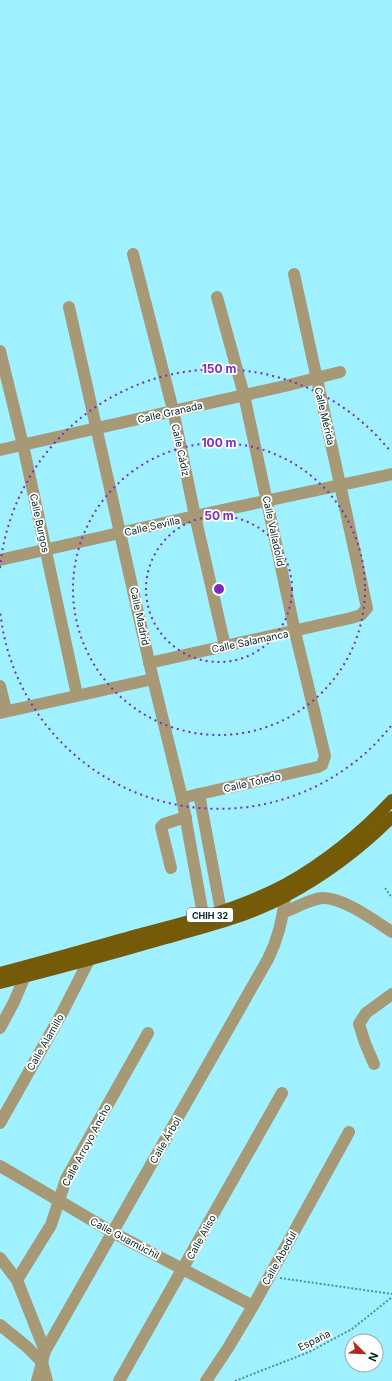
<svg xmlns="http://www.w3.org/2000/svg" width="392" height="1381" font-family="Inter,sans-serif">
  <rect width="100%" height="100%" fill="#9ff1ff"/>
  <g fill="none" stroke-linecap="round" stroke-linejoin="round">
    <!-- path -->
    <g stroke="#548f99" stroke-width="2" stroke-dasharray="2 2" stroke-linecap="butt">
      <path d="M 385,888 L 392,898"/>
      <path d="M 280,1278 L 392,1294"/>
      <path d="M 235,1381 L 309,1352 L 352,1329 L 392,1297"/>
    </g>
    <!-- minor -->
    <g stroke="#a79976" stroke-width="12">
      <path d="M 133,254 L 173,410 L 195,516 L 225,646"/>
      <path d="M 69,307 L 153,679 L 182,798 L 205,926"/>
      <path d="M 0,351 L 23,445 L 77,695"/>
      <path d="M 0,450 L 285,386 L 340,372"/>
      <path d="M 0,560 L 195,516 L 392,474"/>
      <path d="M 149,663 L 351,618 L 361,615 L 367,608 L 294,274"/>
      <path d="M 0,686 L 6,711"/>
      <path d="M 0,713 L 153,679"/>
      <path d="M 199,794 L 221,911"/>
      <path d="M 182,798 L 318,767 L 322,765 L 325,756 L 295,632 L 244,395 L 217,297"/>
      <path d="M 171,868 L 161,827 L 164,824 L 186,817"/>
      <path d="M 284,912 C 296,908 310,899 322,898 C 343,897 375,921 392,932"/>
      <path d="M 0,1028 L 14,1002 L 25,976"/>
      <path d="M 374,1064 L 365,1043 L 359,1024 L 366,1013 L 392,994"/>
      <path d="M 0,1123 L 62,1013 L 89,960"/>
      <path d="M 0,1166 L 112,1232 L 253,1306"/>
      <path d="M 0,1258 L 17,1280 L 45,1351"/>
      <path d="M 17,1280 L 51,1225 L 66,1179 L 148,1033"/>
      <path d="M 0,1325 L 26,1346 L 42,1362 L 47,1381"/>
      <path d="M 37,1381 L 45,1351 L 53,1337 L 268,959 C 278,939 283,919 285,897"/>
      <path d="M 119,1381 L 282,1093"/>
      <path d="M 206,1381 L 228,1348 L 253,1306 L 349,1132"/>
    </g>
    <!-- major -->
    <g stroke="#755b08" stroke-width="12">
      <path d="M 0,973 C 46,961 91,948 137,935 C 188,922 239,909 286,884 C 325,862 361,833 392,800"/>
      <path d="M 0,983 C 56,969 111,954 166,938 C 206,927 249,916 286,896 C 325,875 361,848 392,817"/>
    </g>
  </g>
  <!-- distance rings -->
  <g fill="none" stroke="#7b2cbf" stroke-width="2" stroke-dasharray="2 4">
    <circle cx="219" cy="589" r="73"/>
    <circle cx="219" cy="589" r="146"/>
    <path d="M391 726A220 220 0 0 1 0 610M0 568A220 220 0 0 1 391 452"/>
  </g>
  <g text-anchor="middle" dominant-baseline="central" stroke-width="3.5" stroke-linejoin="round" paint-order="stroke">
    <!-- shield labels -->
    <rect fill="#fff" stroke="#4c6568" stroke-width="1" x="187" y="908" width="46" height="14" rx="3"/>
    <g font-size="9" font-weight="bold" fill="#002328">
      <text x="210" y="915">CHIH 32</text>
    </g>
    <!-- street labels -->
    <g font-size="10" fill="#002328" stroke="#fff">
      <text transform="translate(170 412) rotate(-13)">Calle Granada</text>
      <text transform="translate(325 416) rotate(77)">Calle Mérida</text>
      <text transform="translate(181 450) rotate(78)">Calle Cádiz</text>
      <text transform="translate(40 523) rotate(78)">Calle Burgos</text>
      <text transform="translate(152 526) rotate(-13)">Calle Sevilla</text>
      <text transform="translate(274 531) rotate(78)">Calle Valladolid</text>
      <text transform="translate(140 616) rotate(78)">Calle Madrid</text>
      <text transform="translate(250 641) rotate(-12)">Calle Salamanca</text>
      <text transform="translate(252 782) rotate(-13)">Calle Toledo</text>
      <text transform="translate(45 1042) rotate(-60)">Calle Alamillo</text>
      <text transform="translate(165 1140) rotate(-60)">Calle Árbol</text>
      <text transform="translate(86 1145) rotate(-62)">Calle Arroyo Ancho</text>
      <text transform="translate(201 1237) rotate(-61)">Calle Aliso</text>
      <text transform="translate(125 1238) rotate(28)">Calle Guamúchil</text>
      <text transform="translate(279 1258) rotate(-61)">Calle Abedul</text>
      <text transform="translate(314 1340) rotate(-26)">España</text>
    </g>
  </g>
  <circle cx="219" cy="589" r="6" fill="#7b2cbf" stroke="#fff" stroke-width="2"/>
  <g font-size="12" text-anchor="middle" font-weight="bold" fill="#7b2cbf" stroke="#fff" stroke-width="3.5" stroke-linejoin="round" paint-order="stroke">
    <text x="219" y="373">150 m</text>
    <text x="219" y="447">100 m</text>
    <text x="219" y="520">50 m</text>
  </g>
  <!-- north arrow -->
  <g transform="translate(364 1353) rotate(113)"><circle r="19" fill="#ffffff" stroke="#99a7a9"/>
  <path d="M0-3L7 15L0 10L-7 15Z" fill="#b6271e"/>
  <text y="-6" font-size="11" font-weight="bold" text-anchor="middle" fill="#002328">N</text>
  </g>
</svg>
